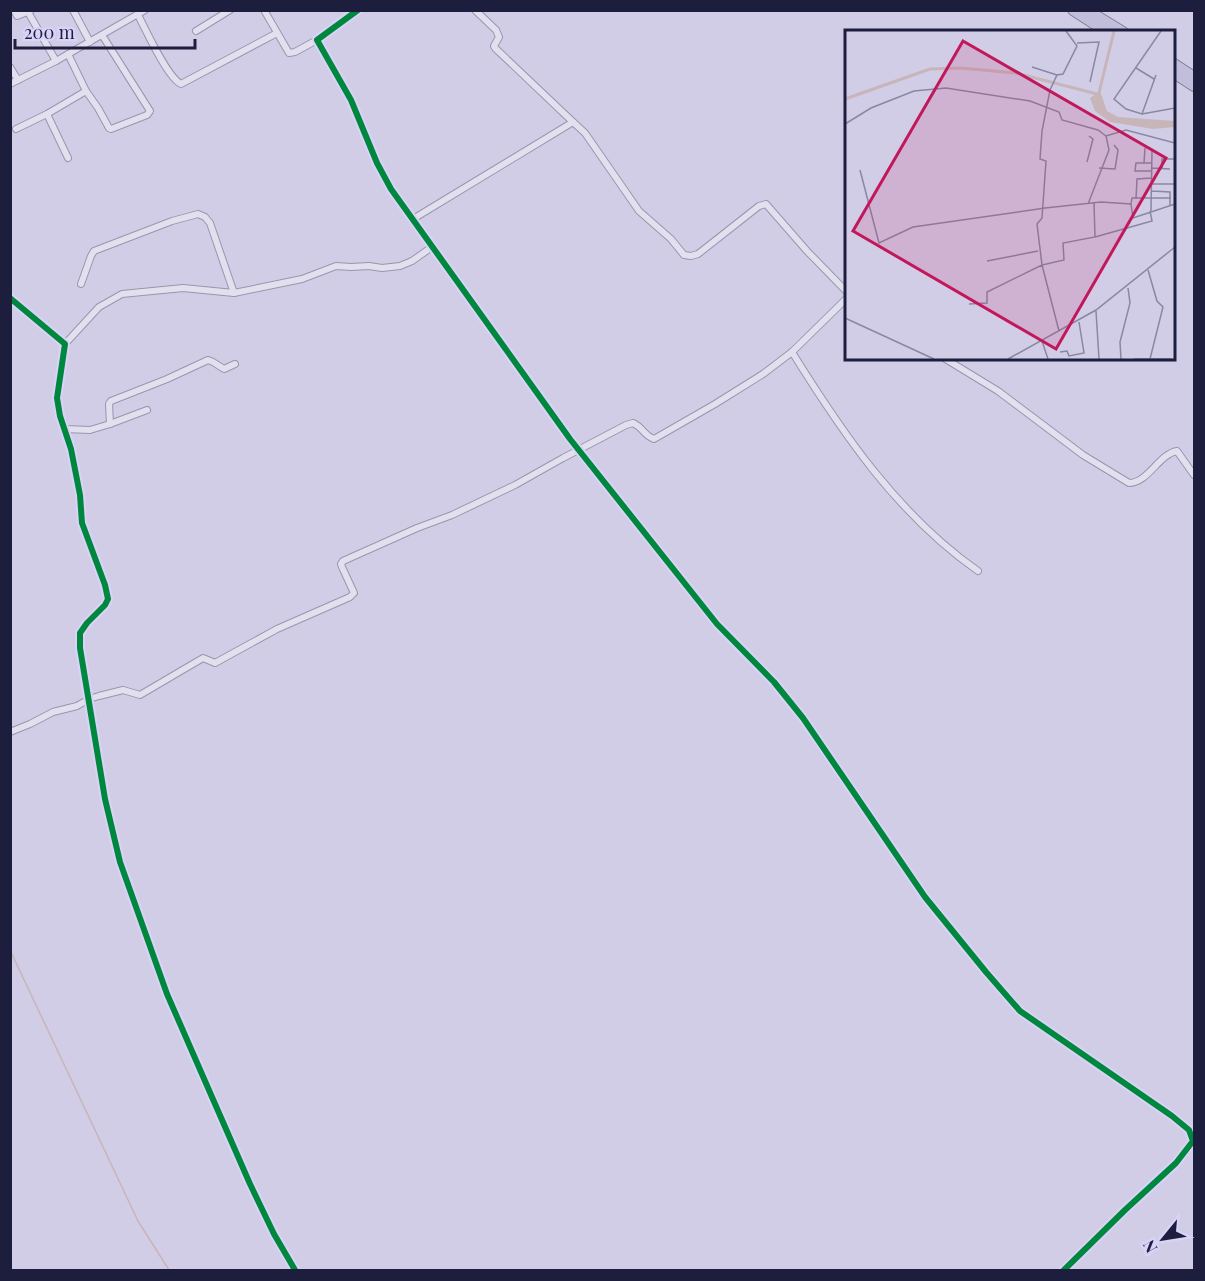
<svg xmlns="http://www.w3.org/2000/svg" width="1205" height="1281" font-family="'Playfair Display',serif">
  <rect width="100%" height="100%" fill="#d2cde7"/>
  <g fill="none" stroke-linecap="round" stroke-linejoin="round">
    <!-- stream -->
    <path stroke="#c8b5b9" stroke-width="1.5" d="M 10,950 L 138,1221 L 169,1270"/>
    <defs>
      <g id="street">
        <path d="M 14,10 L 17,16 L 30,11"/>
        <path d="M 73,10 L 90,42"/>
        <path d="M 264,10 L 289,53 L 295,52 L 317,40"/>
        <path d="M 358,10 L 317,40 L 351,100 L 377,163 L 391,189 L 570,439 L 717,624 L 774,682 L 803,718 L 925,897 L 986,972 L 1020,1011 L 1172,1116 L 1189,1130 L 1193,1141 L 1176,1163 L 1125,1210 L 1064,1270"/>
        <path d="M 475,10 L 496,30 L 499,37 L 494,46 L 495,48 L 573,122"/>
        <path d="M 28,12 L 56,61"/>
        <path d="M 138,15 C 146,30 167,77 181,84 L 277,33"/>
        <path d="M 196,31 L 230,10"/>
        <path d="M 10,67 L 18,80"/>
        <path d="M 10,84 L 56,61 L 145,10"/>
        <path d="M 86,91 L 98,108 L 109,128 L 111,129 L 147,115 L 150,111 L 102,35"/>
        <path d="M 47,114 L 68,158"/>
        <path d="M 16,129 L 47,114 L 86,91 L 68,54"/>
        <path d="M 413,219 L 573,122 L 585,133 L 639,211 L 671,239 L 684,255 L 691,256 L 698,254 L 759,206 L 766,204 L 807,251 L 846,291"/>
        <path d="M 81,284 L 91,256 L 94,251 L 172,221 L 198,214 L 205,217 L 210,223 L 234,293"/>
        <path d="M 10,298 L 65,344 L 57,398 L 60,416 L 71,449 L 80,495 L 82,523 L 105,585 L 108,599 L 105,605 L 87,623 L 80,633 L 80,648 L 105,799 L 120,862 L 167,994 L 250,1184 L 274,1234 L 295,1270"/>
        <path d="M 65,344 L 99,307 L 122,294 L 183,288 L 234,293 L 302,279 L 336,266 L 351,267 L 369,266 L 382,268 L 400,266 L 412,261 L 432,247"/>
        <path d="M 792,352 C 843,434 898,515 978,571"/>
        <path d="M 944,358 L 998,391 L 1083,455 L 1129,483 C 1148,483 1159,454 1177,451 L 1194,475"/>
        <path d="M 110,424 L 109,404 L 111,401 L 167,379 L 208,360 L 213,362 L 224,369 L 235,364"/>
        <path d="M 65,429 L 90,430 L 110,424 L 147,410"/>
        <path d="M 10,732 L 30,724 L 53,712 L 77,706 L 89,699 L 99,696 L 123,690 L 140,695 L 203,658 L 215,663 L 277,629 L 350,597 L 354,593 L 342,567 L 341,564 L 343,561 L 417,528 L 452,515 L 515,485 L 563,458 L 626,425 L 633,423 C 644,428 643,435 654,439 L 715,404 L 763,374 L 792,352 L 846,299"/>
      </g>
      <g id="highway">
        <path d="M 1073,10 L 1107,32"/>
        <path d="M 1087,10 L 1123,32"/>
        <path d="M 1174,64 L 1194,77"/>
        <path d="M 1174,73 L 1194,86"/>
      </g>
    </defs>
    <!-- street casing -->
    <use href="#street" stroke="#9896ac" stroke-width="8"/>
    <!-- highway casing -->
    <use href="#highway" stroke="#807d92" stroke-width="12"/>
    <!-- street -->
    <use href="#street" stroke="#e2e0ef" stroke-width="6"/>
    <!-- highway -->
    <use href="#highway" stroke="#c0beda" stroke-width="10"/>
    <defs>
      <g id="cycleway">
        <path d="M 358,10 L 317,40 L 351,100 L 377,163 L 391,189 L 570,439 L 717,624 L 774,682 L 803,718 L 925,897 L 986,972 L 1020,1011 L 1172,1116 L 1189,1130 L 1193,1141 L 1176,1163 L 1125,1210 L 1064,1270"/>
        <path d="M 10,298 L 65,344 L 57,398 L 60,416 L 71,449 L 80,495 L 82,523 L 105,585 L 108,599 L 105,605 L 87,623 L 80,633 L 80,648 L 105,799 L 120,862 L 167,994 L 250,1184 L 274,1234 L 295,1270"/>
      </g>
    </defs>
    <!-- cycleway casing -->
    <use href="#cycleway" stroke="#dad3f9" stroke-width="10"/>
    <!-- cycleway -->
    <use href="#cycleway" stroke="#00873e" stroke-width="6"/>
  </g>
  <!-- overview -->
  <g transform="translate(845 30)">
    <rect width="330" height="330" fill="#d2cde7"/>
    <path d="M 255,61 L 262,81 L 273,87 L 330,91 L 330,97 L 308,99 L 265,92 L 250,81 L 245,68 Z" fill="#c8b5b9"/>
    <path fill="none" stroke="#c8b5b9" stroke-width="3" d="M 253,67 L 269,1M 0,69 L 85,39 L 115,38 L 171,43 L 252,64"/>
    <path fill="none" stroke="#8a87a3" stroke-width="1.5" d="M 316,1 L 269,69 L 281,79 L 297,84 L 330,78M 232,13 L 254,12 L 245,52M 187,37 L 212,45M 291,38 L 309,49M 297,84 L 311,45M 0,94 L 26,78 L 69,61 L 101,58 L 185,71 L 214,82 L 217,90 L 253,100 L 261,106 L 281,100 L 330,113M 300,118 L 299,133 L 307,133M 242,132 L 248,109 L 244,106M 299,133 L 291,133 L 290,141 L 307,141M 254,138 L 270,139 L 273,120 L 269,115M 307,138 L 325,139M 317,138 L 317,129 L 330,129M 15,140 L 34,213 L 68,197 L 200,178 L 256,172 L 286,174 L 288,188 L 330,174M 307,154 L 330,154M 307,161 L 325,162 L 325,175M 291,169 L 292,149 L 306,148M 243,174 L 264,120 L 261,106M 286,174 L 287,168 L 326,168M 306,181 L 307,120M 250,207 L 307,191 L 305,181M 142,231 L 193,221M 303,240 L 312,271 L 318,277 L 305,329M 124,274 L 142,273 L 142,262 L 197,235 L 192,194 L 197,188 L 201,131 L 195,129 L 197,101 L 205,60 L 212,45 L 218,44 L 232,16 L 221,1M 251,281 L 254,329M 0,288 L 89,329M 214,301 L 197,235 L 219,230 L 218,213 L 250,207 L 249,173M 197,311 L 203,329M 215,322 L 222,321 L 224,326 L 239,323 L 234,292M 163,329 L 251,280 L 330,217M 276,329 L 275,312 L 285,273 L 283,258M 289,329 L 327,329"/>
    <path fill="#c2185b" fill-opacity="0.15" stroke="#c2185b" stroke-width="3" d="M 118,11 L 321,128 L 211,319 L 8,201 Z"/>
    <rect width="330" height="330" fill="none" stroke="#1d1e3d" stroke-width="3"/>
  </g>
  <!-- border -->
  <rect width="1205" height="1281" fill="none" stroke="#1d1e3d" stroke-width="24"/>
  <!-- north arrow -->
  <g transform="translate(1163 1239) rotate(240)" stroke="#dad3f9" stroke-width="4.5" paint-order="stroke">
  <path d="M0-4.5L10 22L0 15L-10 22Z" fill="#1d1e3d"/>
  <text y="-9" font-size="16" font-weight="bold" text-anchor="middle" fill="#1d1e3d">N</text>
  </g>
  <!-- scale -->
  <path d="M15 39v9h180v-9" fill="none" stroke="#1d1e3d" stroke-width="3"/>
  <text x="24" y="39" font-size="18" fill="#1d1e3d" stroke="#dad3f9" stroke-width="4.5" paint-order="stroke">200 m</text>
</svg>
